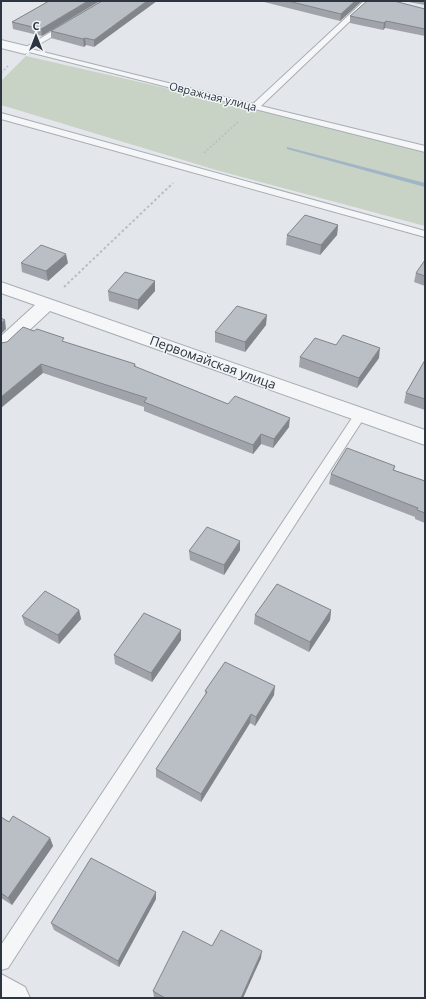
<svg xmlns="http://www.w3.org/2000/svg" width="426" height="999" font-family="'Open Sans',sans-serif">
  <rect width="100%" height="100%" fill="#e3e6ea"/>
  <!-- green -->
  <path fill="#c9d3c5" d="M 26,56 L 244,106 L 425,151 L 425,226 L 216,170 L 1,105 L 1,81 Z"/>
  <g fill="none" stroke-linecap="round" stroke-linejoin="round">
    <!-- stream -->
    <path fill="#a1b5c6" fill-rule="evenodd" d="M 287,147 L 425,183 L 425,187 L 287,149 Z"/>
    <defs>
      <g id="service">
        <path d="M 364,1 L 371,1 L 261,106 L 425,146 L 425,152 L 21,50 L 66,23 L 69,23 L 69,27 L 31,49 L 253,104 Z"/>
        <path d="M 1,113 L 425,231 L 425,237 L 1,119 Z"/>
        <path d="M 360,411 L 364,412 L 366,415 L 364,418 L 8,968 L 1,970 L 1,945 L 356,412 Z"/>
      </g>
      <g id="minor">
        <path d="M 1,40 L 30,47 L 31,50 L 25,54 L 1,48 Z"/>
        <path d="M 1,282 L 425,430 L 425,445 L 50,311 L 8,350 L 1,352 L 1,336 L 35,305 L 1,293 Z"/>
      </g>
      <path id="tertiary" d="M 1,974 L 25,987 L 30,998 L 1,998 Z"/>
    </defs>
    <!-- service casing -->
    <use href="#service" stroke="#a8adb4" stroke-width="2"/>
    <!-- minor casing -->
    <use href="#minor" stroke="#a8adb4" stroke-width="2"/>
    <!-- tertiary casing -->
    <use href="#tertiary" stroke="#a8adb4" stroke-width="2"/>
    <!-- path-far1 -->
    <g stroke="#b9bcc1" stroke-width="1.5" stroke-dasharray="2 2" stroke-linecap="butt">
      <path d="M 1,73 L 9,65"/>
      <path d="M 204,153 L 239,121"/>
    </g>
    <!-- path -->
    <path stroke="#b9bcc1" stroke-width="2" stroke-dasharray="2.5 2.5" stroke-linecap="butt" d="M 64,287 L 173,183"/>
    <!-- service -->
    <use href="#service" fill="#f5f6f8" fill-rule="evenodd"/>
    <!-- minor -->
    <use href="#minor" fill="#f5f6f8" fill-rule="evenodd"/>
    <!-- tertiary -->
    <use href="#tertiary" fill="#f5f6f8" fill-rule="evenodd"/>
  </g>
  <!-- wall -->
  <g fill="#a0a4aa">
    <path d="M 49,1 L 42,36 L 13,29 L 12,22 Z"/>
    <path d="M 101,1 L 94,47 L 86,45 L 84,47 L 51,38 L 51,31 Z"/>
    <path d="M 260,1 L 362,1 L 340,21 Z"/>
    <path d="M 403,1 L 425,1 L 425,5 Z"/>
    <path d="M 425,9 L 425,36 L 385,28 L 383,30 L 350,23 L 350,16 Z"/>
    <path d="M 338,225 L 337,235 L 320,255 L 286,245 L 287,235 Z"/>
    <path d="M 425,260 L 425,286 L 414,282 L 416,273 Z"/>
    <path d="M 21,263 L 68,263 L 48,281 L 22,272 Z"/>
    <path d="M 108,291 L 155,291 L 138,310 L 109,301 Z"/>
    <path d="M 266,325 L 245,352 L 215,342 L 215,332 Z"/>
    <path d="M 65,342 L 135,364 L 136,367 L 228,404 L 289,427 L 273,448 L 261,444 L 253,454 L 144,411 L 144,407 L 43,373 L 1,343 Z"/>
    <path d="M 336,345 L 379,358 L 357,388 L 299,367 L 300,357 Z"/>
    <path d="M 425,360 L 425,410 L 404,403 L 406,393 Z"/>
    <path d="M 395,466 L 394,470 L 425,481 L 425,523 L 415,519 L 415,517 L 329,484 L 331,474 Z"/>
    <path d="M 240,541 L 240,550 L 224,575 L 190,560 L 189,551 Z"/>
    <path d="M 79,610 L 81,619 L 59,644 L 25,625 L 22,616 Z"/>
    <path d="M 331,610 L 330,620 L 309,652 L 254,624 L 255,615 Z"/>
    <path d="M 181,630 L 181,640 L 152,682 L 115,664 L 114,655 Z"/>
    <path d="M 205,691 L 274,695 L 255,726 L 250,723 L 201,802 L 156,777 L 156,769 L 206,695 Z"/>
    <path d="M 1,817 L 9,822 L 50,838 L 53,846 L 12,905 L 1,898 Z"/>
    <path d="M 156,892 L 156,899 L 119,967 L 54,930 L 51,923 Z"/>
    <path d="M 212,946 L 261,958 L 243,998 L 155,998 L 154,997 L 153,991 Z"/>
  </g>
  <!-- shaded-wall -->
  <g fill="#82868b">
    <path d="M 88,1 L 100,1 L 42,36 L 41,29 Z"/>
    <path d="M 147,1 L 157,1 L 94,47 L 94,40 Z"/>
    <path d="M 355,1 L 362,1 L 340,21 L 341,14 Z"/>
    <path d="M 386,21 L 385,28 L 383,30 L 384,23 Z"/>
    <path d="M 85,38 L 86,45 L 84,47 L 83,39 Z"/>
    <path d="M 338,225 L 337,235 L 320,255 L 321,245 Z"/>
    <path d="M 66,254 L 68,263 L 48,281 L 46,271 Z"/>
    <path d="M 155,281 L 155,291 L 138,310 L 138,300 Z"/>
    <path d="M 267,315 L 266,325 L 245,352 L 245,342 Z"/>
    <path d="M 5,320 L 6,329 L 1,334 L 1,323 Z"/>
    <path d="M 380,348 L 379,358 L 357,388 L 359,378 Z"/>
    <path d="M 41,364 L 43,373 L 1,408 L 1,397 Z"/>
    <path d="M 290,418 L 289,427 L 273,448 L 274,439 Z"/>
    <path d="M 261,434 L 261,444 L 253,454 L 253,445 Z"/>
    <path d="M 240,541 L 240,550 L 224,575 L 224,565 Z"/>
    <path d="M 79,610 L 81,619 L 59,644 L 58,635 Z"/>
    <path d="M 331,610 L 330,620 L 309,652 L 310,642 Z"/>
    <path d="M 181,630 L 181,640 L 152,682 L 151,673 Z"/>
    <path d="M 275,686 L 274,695 L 255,726 L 256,717 Z"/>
    <path d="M 251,714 L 250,723 L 201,802 L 201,794 Z"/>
    <path d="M 50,838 L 53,846 L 12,905 L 8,898 Z"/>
    <path d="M 156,892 L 156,899 L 119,967 L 118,961 Z"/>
    <path d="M 262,951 L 261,958 L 243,998 L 241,998 Z"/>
  </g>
  <!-- building -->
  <g fill="#babfc6" stroke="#82868b">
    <path d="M 49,1 L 88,1 L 41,29 L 12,22 Z"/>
    <path d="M 102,1 L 147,1 L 94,40 L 85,38 L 83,39 L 51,31 Z"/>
    <path d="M 288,1 L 355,1 L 341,14 Z"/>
    <path d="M 367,1 L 394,1 L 425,9 L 425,29 L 386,21 L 384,23 L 350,16 Z"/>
    <path d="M 305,215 L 338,225 L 321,245 L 287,235 Z"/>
    <path d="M 41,245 L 66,254 L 46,271 L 21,263 Z"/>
    <path d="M 425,260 L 425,276 L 416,273 Z"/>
    <path d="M 125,272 L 155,281 L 138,300 L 108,291 Z"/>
    <path d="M 237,306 L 267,315 L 245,342 L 215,332 Z"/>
    <path d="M 1,318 L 5,320 L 1,323 Z"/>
    <path d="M 23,327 L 34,331 L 37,329 L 64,338 L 62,341 L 135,364 L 134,366 L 228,404 L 235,396 L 290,418 L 274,439 L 261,434 L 253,445 L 144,402 L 147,398 L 41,364 L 1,397 L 1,343 L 7,342 Z"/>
    <path d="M 343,335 L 380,348 L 359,378 L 300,357 L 315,338 L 336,345 Z"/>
    <path d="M 425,360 L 425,399 L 406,393 Z"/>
    <path d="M 347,448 L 395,466 L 393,470 L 425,481 L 425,513 L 417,510 L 418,508 L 331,474 Z"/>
    <path d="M 207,527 L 240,541 L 224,565 L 189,551 Z"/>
    <path d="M 277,584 L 331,610 L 310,642 L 255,615 Z"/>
    <path d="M 45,591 L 79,610 L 58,635 L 22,616 Z"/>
    <path d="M 144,613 L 181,630 L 151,673 L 114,655 Z"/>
    <path d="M 225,662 L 275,686 L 256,717 L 251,714 L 201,794 L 156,769 L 207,692 L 205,691 Z"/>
    <path d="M 13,816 L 50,838 L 8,898 L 1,893 L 1,817 L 9,822 Z"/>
    <path d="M 91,858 L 156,892 L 118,961 L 51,923 Z"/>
    <path d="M 221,930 L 262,951 L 241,998 L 165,998 L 153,991 L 183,931 L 212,946 Z"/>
  </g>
  <g text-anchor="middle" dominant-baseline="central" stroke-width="3" stroke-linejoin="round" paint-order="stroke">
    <!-- far-street labels -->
    <g font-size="11" fill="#2c3540" stroke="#f2f5f7">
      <text transform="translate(213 96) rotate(14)">Овражная улица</text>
    </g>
    <!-- street labels -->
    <g font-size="13" fill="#2c3540" stroke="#f2f5f7">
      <text transform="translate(213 362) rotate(20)">Первомайская улица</text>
    </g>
  </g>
  <!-- border -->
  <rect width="426" height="999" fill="none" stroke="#2c3540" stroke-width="4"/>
  <!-- north arrow -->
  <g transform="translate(36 36)" stroke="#f2f5f7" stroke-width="3" paint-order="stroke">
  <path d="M0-3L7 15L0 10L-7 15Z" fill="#2c3540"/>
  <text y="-6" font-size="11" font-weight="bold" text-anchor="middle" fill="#2c3540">С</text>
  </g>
</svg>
